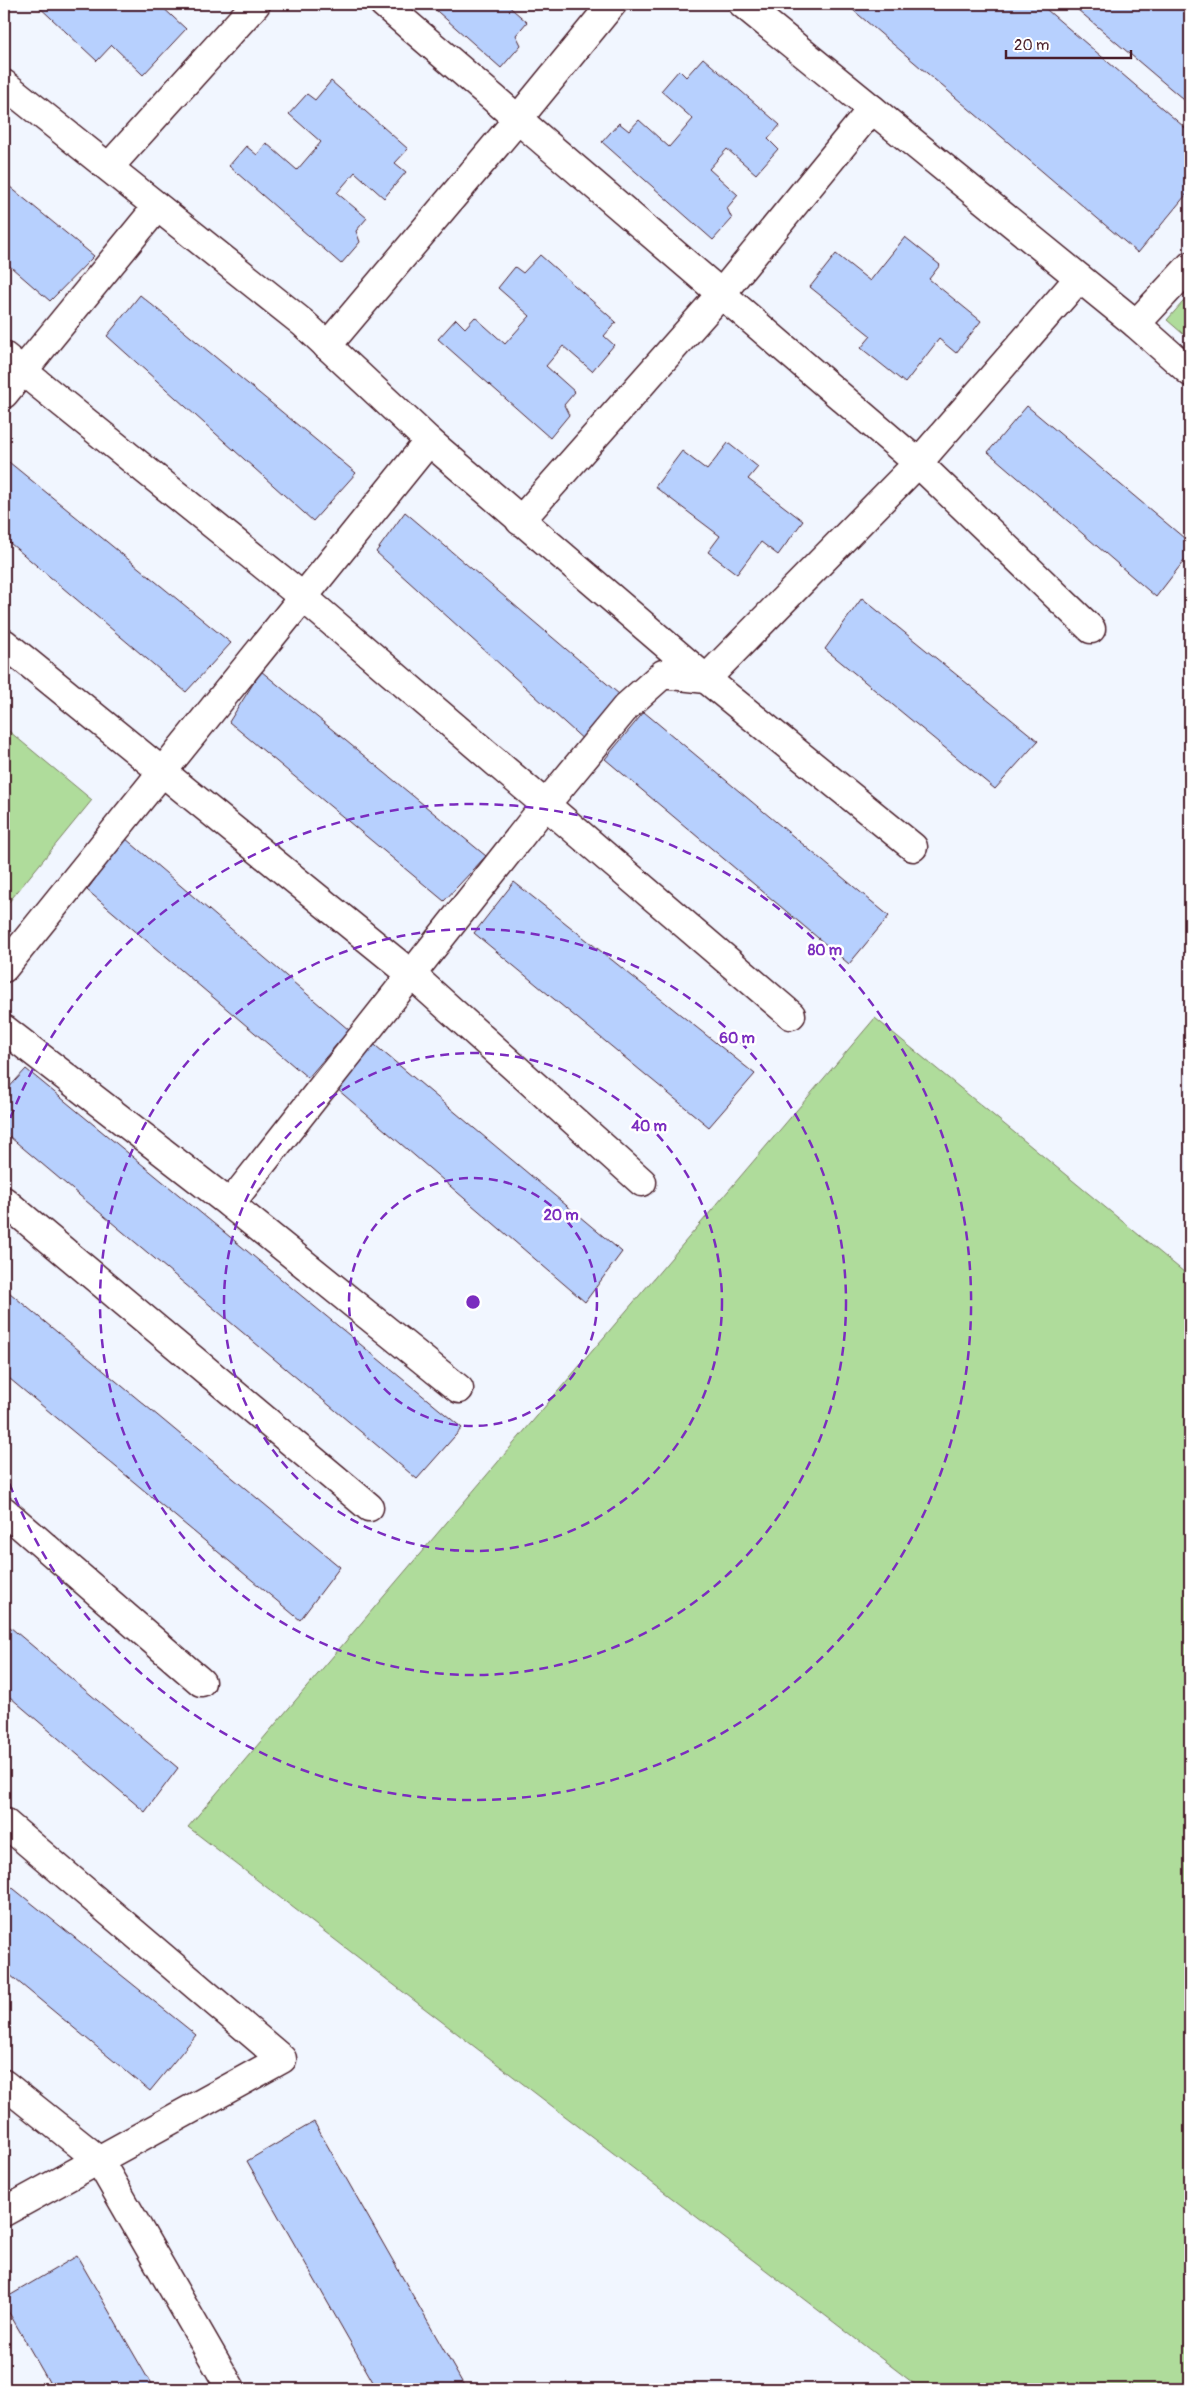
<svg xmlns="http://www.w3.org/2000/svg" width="1194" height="2393" font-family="Pangolin,sans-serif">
  <rect width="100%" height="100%" fill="#f1f6ff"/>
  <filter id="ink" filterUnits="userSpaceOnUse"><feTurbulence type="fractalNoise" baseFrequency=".02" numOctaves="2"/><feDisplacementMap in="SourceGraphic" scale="10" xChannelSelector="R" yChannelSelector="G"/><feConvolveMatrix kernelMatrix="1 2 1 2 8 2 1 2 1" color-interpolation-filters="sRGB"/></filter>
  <g filter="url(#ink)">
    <!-- green -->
    <g fill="#afdc9b" stroke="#7c7e63">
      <path d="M 1190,294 L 1190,340 L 1167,320 Z"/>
      <path d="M 4,727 L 92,800 L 4,908 Z"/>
      <path d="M 875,1018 L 1190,1277 L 1190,2389 L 921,2389 L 188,1827 Z"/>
    </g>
    <!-- building -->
    <g fill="#b7d0fe" stroke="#4a1f2b">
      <path d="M 36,4 L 159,4 L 186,29 L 143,75 L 112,45 L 97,61 Z"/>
      <path d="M 429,4 L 506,4 L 527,22 L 516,35 L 521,45 L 501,68 Z"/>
      <path d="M 846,4 L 1040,4 L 1190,132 L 1190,190 L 1138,253 Z"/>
      <path d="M 1071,4 L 1190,4 L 1190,105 Z"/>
      <path d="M 703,58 L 780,125 L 768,139 L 778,149 L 756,174 L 727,149 L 709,169 L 738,195 L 727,208 L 732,219 L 713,240 L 602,142 L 619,123 L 629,131 L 639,120 L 669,147 L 693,119 L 661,91 L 679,70 L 686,77 Z"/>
      <path d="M 331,81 L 408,149 L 395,163 L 406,172 L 384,198 L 355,172 L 337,193 L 367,218 L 356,231 L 360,242 L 341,264 L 229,166 L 246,146 L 257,155 L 266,143 L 297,170 L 321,142 L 289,114 L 307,94 L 315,100 Z"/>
      <path d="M 4,182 L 94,256 L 50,301 L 4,261 Z"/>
      <path d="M 905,237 L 940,265 L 929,279 L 981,321 L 956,353 L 939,339 L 905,383 L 861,348 L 871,336 L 810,287 L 836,254 L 870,281 Z"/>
      <path d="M 540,255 L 616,322 L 604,336 L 614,345 L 592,371 L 563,346 L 546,366 L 575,392 L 564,405 L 569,415 L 550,438 L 438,339 L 456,319 L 465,328 L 475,317 L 505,344 L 530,316 L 498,288 L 515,267 L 523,273 Z"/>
      <path d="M 140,295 L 356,473 L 313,521 L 107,336 Z"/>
      <path d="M 1027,406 L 1190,543 L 1190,553 L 1156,597 L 988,452 Z"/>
      <path d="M 728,443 L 758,467 L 748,479 L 803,521 L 778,555 L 761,542 L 737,574 L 708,552 L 720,536 L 655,487 L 682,451 L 707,470 Z"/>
      <path d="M 4,458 L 231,643 L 186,692 L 4,538 Z"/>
      <path d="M 405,512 L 626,700 L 586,742 L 376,552 Z"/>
      <path d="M 862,598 L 1038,741 L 995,789 L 825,649 Z"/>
      <path d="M 261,671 L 486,856 L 444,901 L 229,722 Z"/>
      <path d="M 644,712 L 889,916 L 849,964 L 605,759 Z"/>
      <path d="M 125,838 L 349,1030 L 308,1078 L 87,890 Z"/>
      <path d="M 514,882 L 755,1074 L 709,1127 L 474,933 Z"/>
      <path d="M 370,1041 L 622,1252 L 585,1302 L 337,1089 Z"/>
      <path d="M 26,1069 L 462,1428 L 417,1479 L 4,1132 L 4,1093 Z"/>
      <path d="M 4,1288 L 340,1567 L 300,1620 L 4,1374 Z"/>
      <path d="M 4,1622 L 178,1768 L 145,1812 L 4,1692 Z"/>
      <path d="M 4,1881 L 196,2035 L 150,2091 L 4,1970 Z"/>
      <path d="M 314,2122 L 466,2389 L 377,2389 L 247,2161 Z"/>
      <path d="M 77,2256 L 154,2389 L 53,2389 L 4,2304 L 4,2299 Z"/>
    </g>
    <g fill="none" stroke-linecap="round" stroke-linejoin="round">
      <defs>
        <g id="street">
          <path d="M 743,4 L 1136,324 L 1190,266"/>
          <path d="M 4,84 L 303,323 L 429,441 L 4,968"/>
          <path d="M 109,167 L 256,4"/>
          <path d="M 1079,278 L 918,463 L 1091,629"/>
          <path d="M 1136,324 L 1190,372"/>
          <path d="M 327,346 L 518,119 L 612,4"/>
          <path d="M 4,356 L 303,597 L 791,1015"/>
          <path d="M 4,394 L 157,207"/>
          <path d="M 429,441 L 706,679 L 913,847"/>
          <path d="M 520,521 L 721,294 L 872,109"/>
          <path d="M 4,643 L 412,975 L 642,1182"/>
          <path d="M 4,1029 L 230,1204 L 546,804 L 626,707 L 663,674 L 706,679 L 918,463 L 384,4"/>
          <path d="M 4,1201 L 369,1507"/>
          <path d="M 230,1204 L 459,1389"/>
          <path d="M 4,1511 L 201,1682"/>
          <path d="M 4,1822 L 282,2059 L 4,2212"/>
          <path d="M 4,2084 L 99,2160 L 231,2389"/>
        </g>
      </defs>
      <!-- street casing -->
      <use href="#street" stroke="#4a1f2b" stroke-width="31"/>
      <!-- street -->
      <use href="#street" stroke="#fff" stroke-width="28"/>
    </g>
  </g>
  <!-- distance rings -->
  <g fill="none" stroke="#7b2cbf" stroke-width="2.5" stroke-dasharray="9 6">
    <circle cx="473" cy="1302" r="124"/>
    <circle cx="473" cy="1302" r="249"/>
    <circle cx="473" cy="1302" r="373"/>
    <path d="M5 1132A498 498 0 1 1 5 1472"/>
  </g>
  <circle cx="473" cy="1302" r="8" fill="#7b2cbf" stroke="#fff" stroke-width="2.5"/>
  <g font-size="15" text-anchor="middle" font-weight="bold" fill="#7b2cbf" stroke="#fff" stroke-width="5" stroke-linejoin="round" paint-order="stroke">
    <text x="825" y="955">80 m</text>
    <text x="737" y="1043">60 m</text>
    <text x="649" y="1131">40 m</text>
    <text x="561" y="1220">20 m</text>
  </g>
  <!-- margin -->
  <rect width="1194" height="2393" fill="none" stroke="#fff" stroke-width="20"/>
  <rect x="10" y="10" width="1174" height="2373" fill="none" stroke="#4a1f2b" stroke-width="2" filter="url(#ink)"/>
  <!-- scale -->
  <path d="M1006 50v8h125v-8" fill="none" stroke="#4a1f2b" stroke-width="2.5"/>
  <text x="1014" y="50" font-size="15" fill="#4a1f2b" stroke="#ffffff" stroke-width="4" paint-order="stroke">20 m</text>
</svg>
